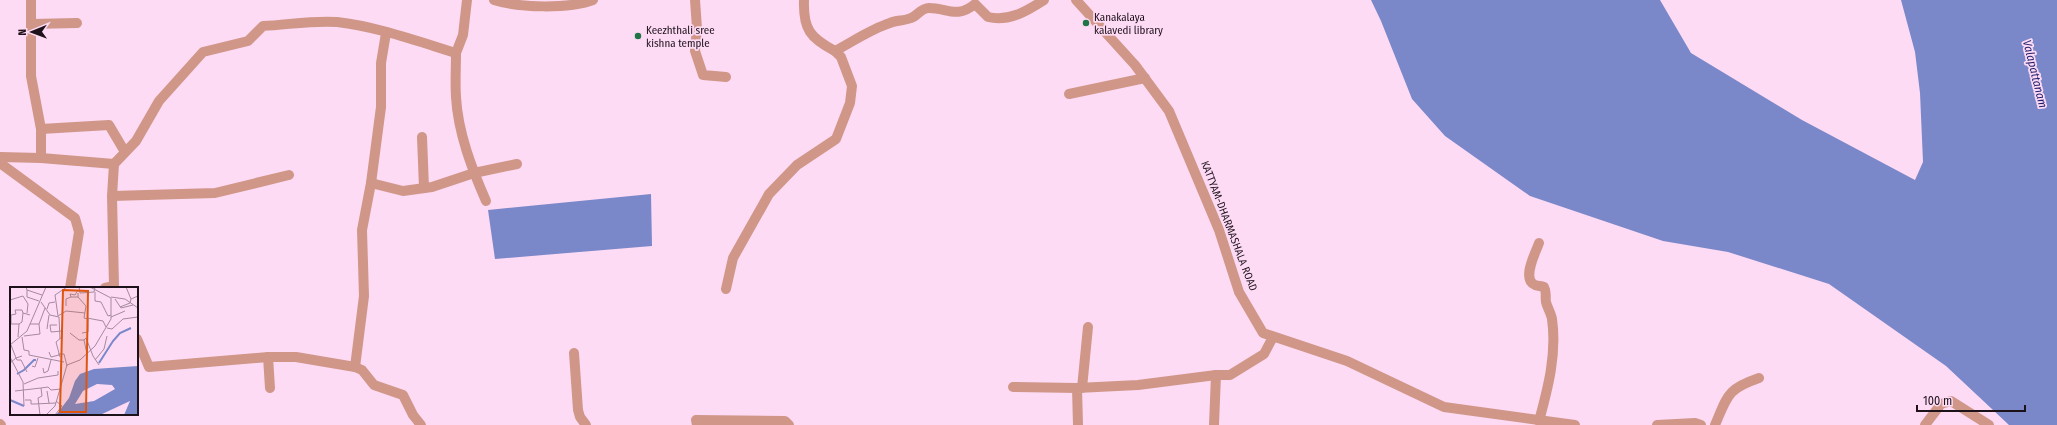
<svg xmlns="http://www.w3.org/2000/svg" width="2057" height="425" font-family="'Fira Sans Condensed',sans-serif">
  <rect width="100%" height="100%" fill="#fedbf5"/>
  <!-- water -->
  <g fill="#7a88c9">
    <path d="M 1371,0 L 1660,0 L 1691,53 L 1802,120 L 1915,180 L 1923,162 L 1920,93 L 1915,52 L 1901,0 L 2057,0 L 2057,425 L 2009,425 L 1946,366 L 1829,284 L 1728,252 L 1663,241 L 1530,196 L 1445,136 L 1412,99 L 1381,21 Z"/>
    <path d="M 651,194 L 652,246 L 495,259 L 488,210 Z"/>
  </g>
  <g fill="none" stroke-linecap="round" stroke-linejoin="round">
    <!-- minor -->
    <g stroke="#d09789" stroke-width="10">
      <path d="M 494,0 C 519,8 569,9 593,0"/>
      <path d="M 695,0 L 697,28 L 695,51 L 703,75 L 726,77"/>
      <path d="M 804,0 C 803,29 810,38 835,51 C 852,42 871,29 890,23 C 896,20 904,21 911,18 C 917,16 921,8 929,8 C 947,8 957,19 975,4 L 988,17 C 1009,22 1027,11 1044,0"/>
      <path d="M 1076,0 L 1135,65 L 1169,111 L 1219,230 L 1239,292 L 1263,333 L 1347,361 L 1444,407 L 1575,425"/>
      <path d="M 31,24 L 77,23"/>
      <path d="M 386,33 L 381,63 L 381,107 L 371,183 L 362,230 L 364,296 L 355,367 L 362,370 L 374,385 L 403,395 L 413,415 L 421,425"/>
      <path d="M 456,53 C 456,68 455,82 456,97 C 458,133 472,169 486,201"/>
      <path d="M 1069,94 L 1145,78"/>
      <path d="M 41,129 L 109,125 L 125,152"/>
      <path d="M 422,137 L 424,188"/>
      <path d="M 0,157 L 41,158 L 41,129 L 31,76 L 31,0"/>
      <path d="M 41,158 L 114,164 L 136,141 L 159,101 L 203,52 L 248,41 L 263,26 C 287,25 313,20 337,22 C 375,26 420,42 456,53 L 463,35 L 467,0"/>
      <path d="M 0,163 L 75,218 L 79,232 L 70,288"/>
      <path d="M 371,183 L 403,191 L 432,187 L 474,173 L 517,164"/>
      <path d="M 112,196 L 215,193 L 289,175"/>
      <path d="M 105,288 L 114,286 L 112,196 L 114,164"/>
      <path d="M 726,289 L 733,258 L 769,194 L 797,165 L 836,139 L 850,103 L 852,86 L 841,57 L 835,51"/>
      <path d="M 137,339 L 149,367 L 268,357"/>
      <path d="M 574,353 L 578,410 L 580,417 L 586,425"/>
      <path d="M 1013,387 L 1077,388"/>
      <path d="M 270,388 L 268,357 L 296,357 L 355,367"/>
      <path d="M 1082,388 L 1088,327"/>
      <path d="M 1539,421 C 1548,388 1557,354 1552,319 C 1551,313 1547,307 1546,302 C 1545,296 1547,292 1544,287 C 1541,286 1537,286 1535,285 C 1521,279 1536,252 1539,243"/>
      <path d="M 0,424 L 1,425"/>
      <path d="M 697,425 L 696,420 L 785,421 L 789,425"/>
      <path d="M 1078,425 L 1077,388 L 1138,385 L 1216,375 L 1230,375 L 1264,354 L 1273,337"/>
      <path d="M 1214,425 L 1216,375"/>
      <path d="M 1657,425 L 1695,423 L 1701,425"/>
      <path d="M 1715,425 C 1728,395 1727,389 1759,378"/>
      <path d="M 1925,425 L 1941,404 L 1951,401 L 1989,425"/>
    </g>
  </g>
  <!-- markers -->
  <g fill="#217446" stroke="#fedbf5" stroke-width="1.5">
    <circle cx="1086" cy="23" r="4"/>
    <circle cx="638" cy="36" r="4"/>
  </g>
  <g text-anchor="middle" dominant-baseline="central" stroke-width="3.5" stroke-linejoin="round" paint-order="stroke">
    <!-- poi labels -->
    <g font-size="11" fill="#1d111a" stroke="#fedbf5" text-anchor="start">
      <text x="1094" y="17">Kanakalaya<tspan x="1094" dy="13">kalavedi library</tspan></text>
      <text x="646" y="30">Keezhthali sree<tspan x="646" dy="13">kishna temple</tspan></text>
    </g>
    <!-- street labels -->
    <g font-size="11" fill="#1d111a" stroke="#fedbf5">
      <text transform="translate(1229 226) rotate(69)">KATTYAM-DHARMASHALA ROAD</text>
    </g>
    <!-- water labels -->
    <g font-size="12" font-style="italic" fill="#1e1f6c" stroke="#fedbf5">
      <text transform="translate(2035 74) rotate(76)">Valapattanam</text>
    </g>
  </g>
  <!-- overview -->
  <g transform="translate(10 287)">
    <rect width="128" height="128" fill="#fedbf5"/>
    <path d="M 128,79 L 127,128 L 114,128 L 120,114 L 90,128 L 46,128 L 59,111 L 65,94 L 70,87 L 84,82 ZM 87,97 L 102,98 L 105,102 L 84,114 L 65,117 L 73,104 Z" fill="#7a88c9" fill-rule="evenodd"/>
    <path fill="none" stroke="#7a88c9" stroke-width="2" d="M 89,76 L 103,54 L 110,46 L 121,41M 7,87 L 14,83 L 24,73 L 26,73M 0,113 L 14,119"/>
    <path fill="none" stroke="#a48a9d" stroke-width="1" d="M 16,0 L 17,3 L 32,8M 69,0 L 70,6 L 84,5 L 85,0M 116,0 L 121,12 L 128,9M 17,3 L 17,10 L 29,14M 85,5 L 85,14 L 91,15 L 98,29 L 101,28M 68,6 L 68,10 L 76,19 L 74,31 L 78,32 L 78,45 L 72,46M 68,10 L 61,10 L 60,7 L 65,8 L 68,3M 101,10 L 115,12 L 128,21M 105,12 L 111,21 L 123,18M 0,13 L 13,9 L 18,17 L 17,26M 31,15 L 40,28 L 49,30 L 50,52M 56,19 L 56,12 L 61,10M 110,20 L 120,16 L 121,12M 37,22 L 39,16 L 45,15M 48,29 L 45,8 L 57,0M 48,29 L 56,24 L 75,26M 101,30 L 115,24M 77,31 L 93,34 L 96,40M 9,37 L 1,37 L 1,28 L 6,27 L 5,23 L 12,23 L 13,26M 9,37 L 12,35 L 13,26 L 20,28M 29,37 L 35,21M 47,38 L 40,38 L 41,45 L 52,44 L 52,50 L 46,55 L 50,70M 97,41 L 102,42 L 113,32 L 128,30M 37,42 L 39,28M 60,46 L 69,53 L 74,53M 14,49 L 30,47 L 29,37 L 20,37M 8,50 L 9,37M 12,50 L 14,63 L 19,64 L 19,68 L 54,75M 0,58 L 17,44 L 36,0M 39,65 L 41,70 L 49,68M 48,67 L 54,67 L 57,79M 77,67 L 74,53 L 76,51 L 83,69 L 89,78M 12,69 L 6,71 L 7,73 L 11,73 L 17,85M 0,70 L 13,95 L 14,119M 85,73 L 94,62 L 97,49M 0,76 L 6,71 L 1,58M 22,79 L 25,80 L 28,71M 33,81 L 34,86 L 38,84 L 41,73M 14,97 L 28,91 L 48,88 L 48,84M 5,104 L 31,101M 37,104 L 39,116M 15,113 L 21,113 L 21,117 L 24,117 L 46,116M 30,128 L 28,111 L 32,109 L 31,101 L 38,100 L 41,103 L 51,102M 36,128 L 45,119 L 57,78 L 70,73 L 85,59 L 101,32 L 101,11 L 80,0M 45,128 L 52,119 L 46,114"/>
    <path fill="#de550d" fill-opacity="0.15" stroke="#de550d" stroke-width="2" d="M 53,3 L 78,4 L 76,125 L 50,125 Z"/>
    <rect width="128" height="128" fill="none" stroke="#1d111a" stroke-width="2"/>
  </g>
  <!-- north arrow -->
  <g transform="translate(32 32) rotate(269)" stroke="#fedbf5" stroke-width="3" paint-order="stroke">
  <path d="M0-3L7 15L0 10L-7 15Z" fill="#1d111a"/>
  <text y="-6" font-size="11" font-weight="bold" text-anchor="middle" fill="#1d111a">N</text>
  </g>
  <!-- scale -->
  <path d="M1917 405v6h108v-6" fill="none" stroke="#1d111a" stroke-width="2"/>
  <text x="1923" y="405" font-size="12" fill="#1d111a" stroke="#fedbf5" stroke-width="3" paint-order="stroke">100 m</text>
</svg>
